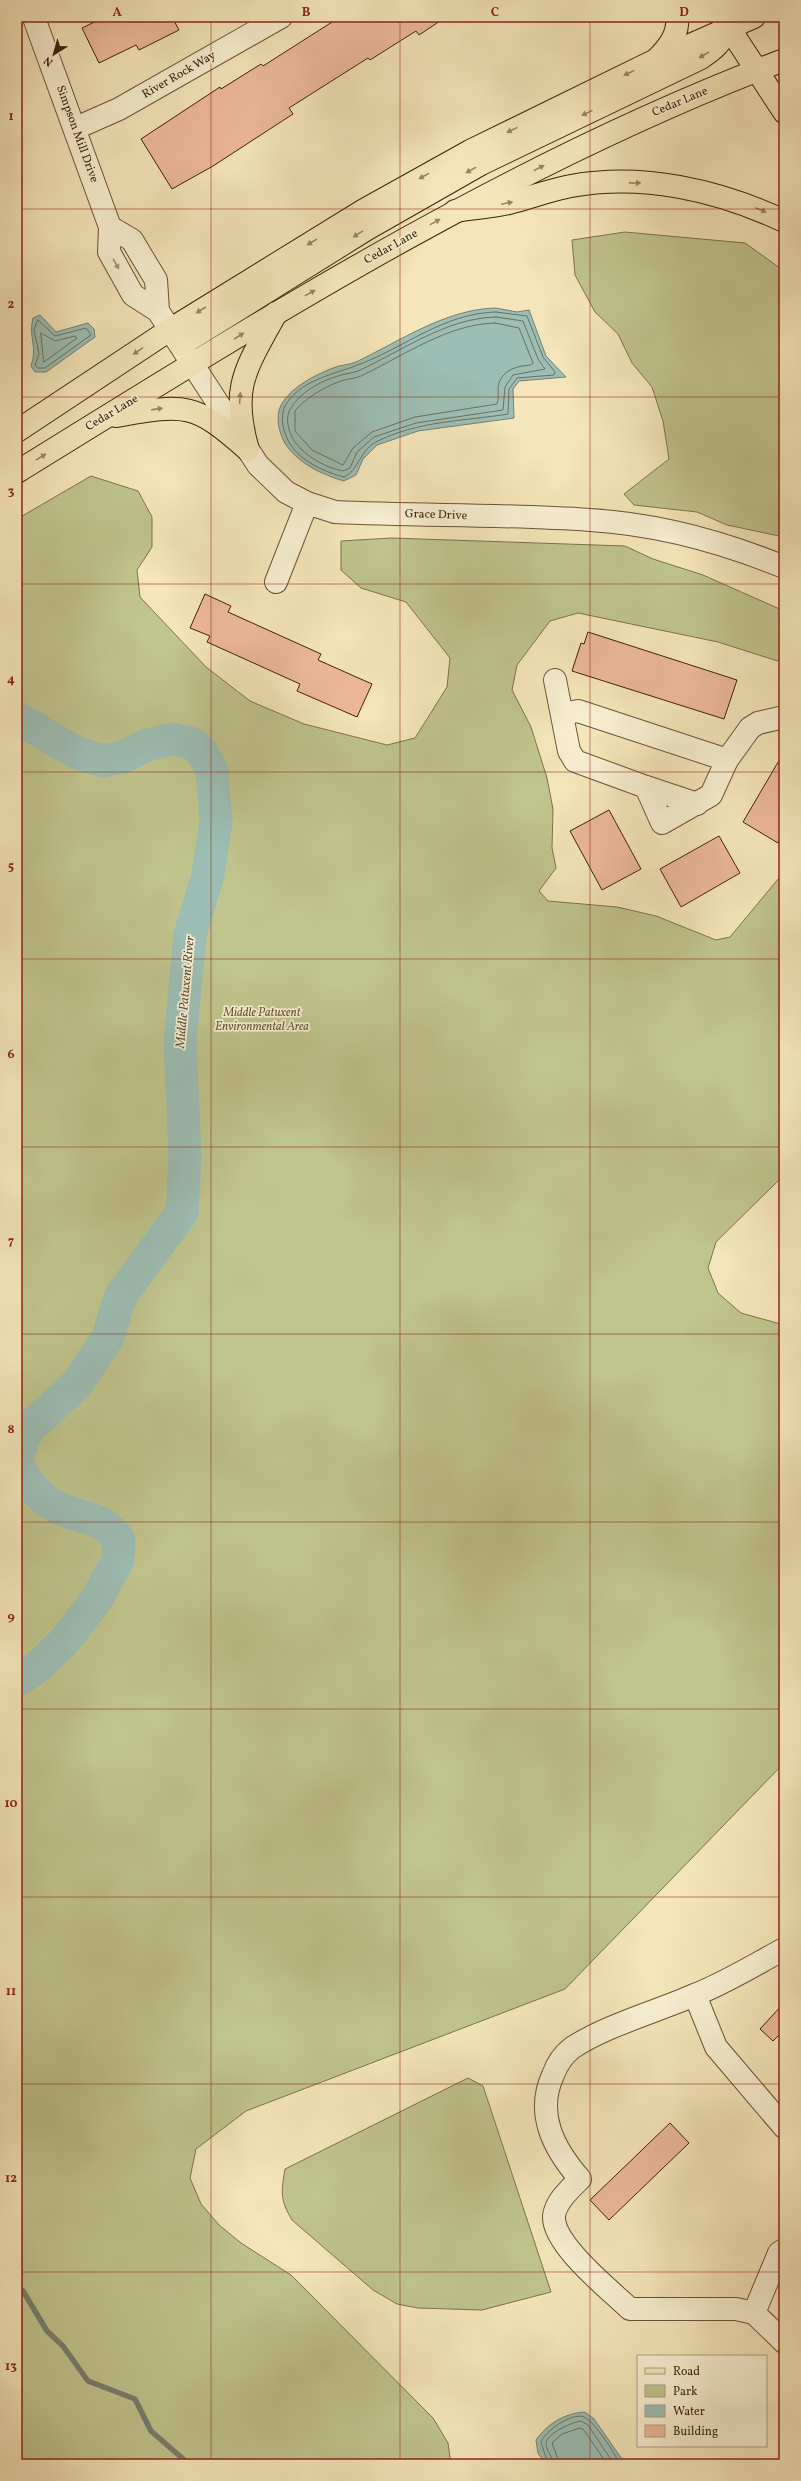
<svg xmlns="http://www.w3.org/2000/svg" width="801" height="2481" font-family="Vollkorn,serif">
  <rect width="100%" height="100%" fill="#f4e6ba"/>
  <filter id="stains"><feTurbulence type="fractalNoise" baseFrequency=".005" numOctaves="4"/><feColorMatrix values="0 0 0 0 .2 0 0 0 0 .09 0 0 0 0 .02 0 0 0 .5 -.17"/></filter>
  <radialGradient id="worn" r=".72"><stop offset=".6" stop-color="#630" stop-opacity="0"/><stop offset="1" stop-color="#630" stop-opacity=".3"/></radialGradient>
  <!-- green -->
  <g fill="#c0c48d" stroke="#7e724d">
    <path d="M 625,232 L 745,243 L 784,271 L 784,537 L 727,525 L 697,512 L 634,505 L 624,494 L 669,459 L 663,421 L 652,387 L 632,363 L 618,334 L 595,312 L 575,275 L 572,240 Z"/>
    <path d="M 91,476 L 138,491 L 152,517 L 152,547 L 137,570 L 140,597 L 206,667 L 250,701 L 304,724 L 387,745 L 415,738 L 447,687 L 450,658 L 406,602 L 361,588 L 341,570 L 341,541 L 391,538 L 625,546 L 653,559 L 703,575 L 784,611 L 784,663 L 718,642 L 578,613 L 550,621 L 517,665 L 512,690 L 531,727 L 547,778 L 553,809 L 552,848 L 556,868 L 539,891 L 548,901 L 617,907 L 656,916 L 716,940 L 730,937 L 784,872 L 784,1171 L 779,1180 L 716,1242 L 708,1268 L 718,1293 L 741,1313 L 784,1325 L 784,1763 L 565,1989 L 246,2111 L 196,2149 L 190,2178 L 201,2204 L 219,2225 L 241,2243 L 291,2275 L 433,2418 L 448,2443 L 451,2464 L 17,2464 L 17,519 Z"/>
    <path d="M 468,2078 L 483,2086 L 551,2292 L 482,2310 L 418,2308 L 397,2304 L 373,2290 L 292,2220 C 280,2200 281,2192 285,2169 Z"/>
  </g>
  <!-- water -->
  <g fill="#9cbeb4" stroke="#767f71">
    <path d="M 496,308 L 517,312 L 529,310 L 546,356 L 566,377 L 519,381 L 513,389 L 514,418 L 418,431 L 377,445 L 363,459 L 356,475 L 344,481 C 323,475 299,464 286,445 C 279,434 275,417 281,405 C 291,387 315,375 333,368 C 340,365 349,365 356,362 C 400,341 446,309 496,308 Z"/>
    <path d="M 40,315 L 56,332 L 88,323 L 94,329 L 95,337 L 46,372 L 35,372 L 31,366 C 38,347 28,337 33,318 Z"/>
    <path d="M 585,2412 L 594,2419 L 622,2459 L 623,2464 L 545,2464 L 538,2453 L 536,2440 C 547,2424 565,2413 585,2412 Z"/>
  </g>
  <g fill="none" stroke-linecap="round" stroke-linejoin="round">
    <!-- shore -->
    <g stroke="#6c7060" stroke-width="1">
      <path d="M 496,312 L 527,316 L 543,357 L 555,372 L 554,375 L 517,378 L 509,389 L 508,414 C 465,421 416,421 376,442 C 360,450 359,470 344,477 C 324,472 301,461 290,444 C 284,434 279,418 285,406 C 299,381 331,375 355,366 C 403,349 443,313 496,312 Z"/>
      <path d="M 496,317 L 523,321 L 538,359 L 545,369 L 513,375 L 505,387 L 503,410 L 416,423 L 374,437 L 357,452 L 350,468 L 343,471 C 326,468 305,456 295,442 C 289,433 284,418 291,408 C 300,392 321,381 338,376 C 344,374 352,373 358,371 C 402,351 446,318 496,317 Z"/>
      <path d="M 38,320 L 55,336 L 86,328 L 91,335 L 45,368 L 38,368 L 35,365 L 39,354 L 34,330 Z"/>
      <path d="M 495,323 L 519,328 L 533,363 L 531,365 C 517,366 500,370 498,388 C 498,394 499,399 497,404 L 415,417 L 372,432 L 353,448 L 343,465 L 312,450 L 295,431 L 295,411 C 306,398 321,389 338,382 C 345,379 354,379 361,376 C 403,356 448,324 495,323 Z"/>
      <path d="M 41,333 L 55,341 L 75,336 L 77,338 L 44,362 Z"/>
      <path d="M 548,2464 L 541,2442 C 545,2431 572,2412 584,2417 C 593,2420 617,2455 619,2464"/>
      <path d="M 553,2464 C 553,2456 546,2451 546,2444 C 546,2433 573,2422 581,2421 L 588,2425 L 614,2464"/>
      <path d="M 560,2464 L 552,2443 L 562,2434 L 580,2428 L 584,2430 L 607,2464"/>
    </g>
    <!-- stream -->
    <path stroke="#767f71" stroke-width="5.5" d="M 17,2287 L 23,2291 L 47,2331 L 63,2346 L 88,2381 L 135,2399 L 151,2431 L 189,2464"/>
    <!-- river -->
    <g stroke="#9cbeb4" stroke-width="33">
      <path d="M 17,718 L 77,753 L 103,761 L 123,757 L 146,745 L 173,739 L 191,743 L 202,752 L 212,771 L 216,821 L 208,875 L 190,935 L 180,1041 L 185,1154 L 182,1212 L 120,1297 L 108,1337 L 77,1384 L 27,1430 L 17,1457"/>
      <path d="M 17,1466 C 28,1484 43,1502 63,1510 C 89,1521 100,1515 119,1540 L 118,1560 L 96,1600 L 63,1643 L 37,1667 L 17,1681"/>
    </g>
  </g>
  <!-- building -->
  <g fill="#edb99a" stroke="#3d210d">
    <path d="M 105,17 L 172,17 L 179,30 L 139,50 L 136,45 L 99,63 L 82,28 Z"/>
    <path d="M 340,17 L 446,17 L 419,35 L 416,31 L 370,60 L 368,58 L 289,108 L 293,114 L 213,166 L 172,189 L 141,139 L 220,87 L 221,89 L 261,64 L 263,66 Z"/>
    <path d="M 205,594 L 231,606 L 228,612 L 321,654 L 318,660 L 372,684 L 357,717 L 297,691 L 300,684 L 207,642 L 210,636 L 190,628 Z"/>
    <path d="M 588,632 L 737,680 L 724,719 L 572,671 L 581,643 L 584,644 Z"/>
    <path d="M 784,752 L 784,833 L 778,843 L 743,822 Z"/>
    <path d="M 609,810 L 641,869 L 602,890 L 570,831 Z"/>
    <path d="M 719,836 L 740,873 L 681,907 L 660,869 Z"/>
    <path d="M 784,2003 L 784,2030 L 773,2041 L 760,2029 Z"/>
    <path d="M 670,2123 L 689,2143 L 609,2220 L 590,2200 Z"/>
  </g>
  <g fill="none" stroke-linecap="round" stroke-linejoin="round">
    <defs>
      <g id="minor">
        <path d="M 34,18 L 110,227 L 109,252 L 133,295 L 158,311 L 258,465 L 286,492 L 307,503 L 335,512 C 420,516 505,514 590,520 C 656,524 723,542 784,567"/>
        <path d="M 76,128 L 119,109 L 281,17"/>
        <path d="M 110,227 L 132,240 L 156,280 L 158,311"/>
        <path d="M 276,582 L 307,503"/>
        <path d="M 555,680 L 569,751 L 575,761 L 646,787 L 662,823 L 711,795 L 727,760 L 750,728 L 758,723 L 784,717"/>
        <path d="M 562,714 L 578,711 L 727,760"/>
        <path d="M 646,787 L 697,804"/>
        <path d="M 784,1949 C 754,1965 724,1984 692,1996 C 655,2012 605,2026 572,2048 C 563,2055 557,2064 553,2075 C 535,2114 554,2149 580,2179 C 570,2189 556,2201 554,2216 C 552,2244 610,2290 630,2309 L 736,2309 L 754,2313 L 784,2342"/>
        <path d="M 695,1995 L 716,2047 L 784,2127"/>
        <path d="M 754,2313 L 779,2253 L 784,2250"/>
      </g>
      <g id="major">
        <path d="M 181,345 L 367,229 L 481,164 L 701,58 C 714,49 722,43 727,28"/>
        <path d="M 116,416 C 186,404 194,402 248,450"/>
        <path d="M 17,431 L 171,329 L 364,210 L 470,151 L 656,60 L 754,17"/>
        <path d="M 248,450 C 230,386 246,369 276,313"/>
        <path d="M 17,472 C 264,319 511,163 784,60"/>
      </g>
      <g id="highway">
        <path d="M 722,17 L 784,112"/>
        <path d="M 656,60 C 668,48 679,35 677,17"/>
        <path d="M 455,211 C 473,208 491,207 509,203 C 530,198 549,190 571,186 C 643,173 718,190 784,221"/>
      </g>
    </defs>
    <!-- minor casing -->
    <use href="#minor" stroke="#6b5238" stroke-width="24"/>
    <!-- major casing -->
    <use href="#major" stroke="#3d210d" stroke-width="24"/>
    <!-- highway casing -->
    <use href="#highway" stroke="#3d210d" stroke-width="24"/>
    <!-- minor -->
    <use href="#minor" stroke="#f8efd2" stroke-width="22"/>
    <!-- major -->
    <use href="#major" stroke="#f4e6ba" stroke-width="22"/>
    <!-- highway -->
    <use href="#highway" stroke="#f4e6ba" stroke-width="22"/>
  </g>
  <!-- one-way arrows -->
  <defs><path id="oneway-solid" d="M-6-.8H1V-3.2L6.5 0L1 3.2V.8H-6Z"/></defs>
  <g fill="#988464">
    <use href="#oneway-solid" transform="translate(704 55) rotate(149)"/>
    <use href="#oneway-solid" transform="translate(629 73) rotate(154)"/>
    <use href="#oneway-solid" transform="translate(587 113) rotate(154)"/>
    <use href="#oneway-solid" transform="translate(512 130) rotate(154)"/>
    <use href="#oneway-solid" transform="translate(539 168) rotate(-28)"/>
    <use href="#oneway-solid" transform="translate(471 170) rotate(151)"/>
    <use href="#oneway-solid" transform="translate(424 176) rotate(151)"/>
    <use href="#oneway-solid" transform="translate(635 183) rotate(1)"/>
    <use href="#oneway-solid" transform="translate(507 203) rotate(-12)"/>
    <use href="#oneway-solid" transform="translate(761 210) rotate(23)"/>
    <use href="#oneway-solid" transform="translate(435 222) rotate(-29)"/>
    <use href="#oneway-solid" transform="translate(358 234) rotate(148)"/>
    <use href="#oneway-solid" transform="translate(312 242) rotate(149)"/>
    <use href="#oneway-solid" transform="translate(310 293) rotate(-29)"/>
    <use href="#oneway-solid" transform="translate(201 310) rotate(148)"/>
    <use href="#oneway-solid" transform="translate(239 336) rotate(-32)"/>
    <use href="#oneway-solid" transform="translate(138 351) rotate(146)"/>
    <use href="#oneway-solid" transform="translate(240 398) rotate(-86)"/>
    <use href="#oneway-solid" transform="translate(157 409) rotate(-8)"/>
    <use href="#oneway-solid" transform="translate(41 457) rotate(-32)"/>
  </g>
  <use fill="#a49279" href="#oneway-solid" transform="translate(116 264) rotate(61)"/>
  <!-- grid -->
  <path fill="none" stroke="#8f2418" stroke-width="1" stroke-opacity="0.55" d="M 211,17 L 211,2464M 400,17 L 400,2464M 590,17 L 590,2464M 17,209 L 784,209M 17,397 L 784,397M 17,584 L 784,584M 17,772 L 784,772M 17,959 L 784,959M 17,1147 L 784,1147M 17,1334 L 784,1334M 17,1522 L 784,1522M 17,1709 L 784,1709M 17,1897 L 784,1897M 17,2084 L 784,2084M 17,2272 L 784,2272"/>
  <g text-anchor="middle" dominant-baseline="central" stroke-width="3.5" stroke-linejoin="round" paint-order="stroke">
    <!-- street labels -->
    <g font-size="12" fill="#3d210d" stroke="#f8efd2">
      <text transform="translate(179 75) rotate(-30)">River Rock Way</text>
      <text transform="translate(680 102) rotate(-23)">Cedar Lane</text>
      <text transform="translate(77 134) rotate(70)">Simpson Mill Drive</text>
      <text transform="translate(391 247) rotate(-29)">Cedar Lane</text>
      <text transform="translate(112 413) rotate(-31)">Cedar Lane</text>
      <text transform="translate(436 515) rotate(2)">Grace Drive</text>
    </g>
    <!-- park labels -->
    <g font-size="12" font-style="italic" fill="#645233" stroke="#f8efd2">
      <text x="262" y="1013">Middle Patuxent<tspan x="262" dy="14">Environmental Area</tspan></text>
    </g>
    <!-- water labels -->
    <g font-size="13" font-style="italic" fill="#5a503f" stroke="#f8efd2">
      <text transform="translate(186 992) rotate(-85)">Middle Patuxent River</text>
    </g>
  </g>
  <!-- margin -->
  <rect width="801" height="2481" fill="none" stroke="#f4e6ba" stroke-width="44"/>
  <!-- legend -->
  <rect x="637" y="2355" width="130" height="92" fill="#f8efd2" stroke="#ad9d83"/>
  <rect x="645" y="2368" width="20" height="6" fill="#f4e6ba" stroke="#ad9d83"/>
  <text x="673" y="2375" font-size="12" fill="#3d210d">Road</text>
  <rect x="645" y="2385" width="20" height="12" fill="#c0c48d" stroke="#ad9d83"/>
  <text x="673" y="2395" font-size="12" fill="#3d210d">Park</text>
  <rect x="645" y="2405" width="20" height="12" fill="#9cbeb4" stroke="#ad9d83"/>
  <text x="673" y="2415" font-size="12" fill="#3d210d">Water</text>
  <rect x="645" y="2425" width="20" height="12" fill="#edb99a" stroke="#ad9d83"/>
  <text x="673" y="2435" font-size="12" fill="#3d210d">Building</text>
  <!-- north arrow -->
  <g transform="translate(54 54) rotate(217)" stroke="#f8efd2" stroke-width="3" paint-order="stroke">
  <path d="M0-3L7 15L0 10L-7 15Z" fill="#3d210d"/>
  <text y="-6" font-size="11" font-weight="bold" text-anchor="middle" fill="#3d210d">N</text>
  </g>
  <rect x="22" y="22" width="757" height="2437" fill="none" stroke="#8f2418" stroke-width="1.5"/>
  <g font-size="13" text-anchor="middle" font-weight="bold" fill="#8f2418">
    <text x="117" y="16">A</text>
    <text x="306" y="16">B</text>
    <text x="495" y="16">C</text>
    <text x="684" y="16">D</text>
    <text x="11" y="120">1</text>
    <text x="11" y="308">2</text>
    <text x="11" y="495">3</text>
    <text x="11" y="683">4</text>
    <text x="11" y="870">5</text>
    <text x="11" y="1058">6</text>
    <text x="11" y="1245">7</text>
    <text x="11" y="1433">8</text>
    <text x="11" y="1620">9</text>
    <text x="11" y="1807">10</text>
    <text x="11" y="1995">11</text>
    <text x="11" y="2182">12</text>
    <text x="11" y="2370">13</text>
  </g>
  <rect width="100%" height="100%" filter="url(#stains)"/>
  <rect width="100%" height="100%" fill="url(#worn)"/>
</svg>
